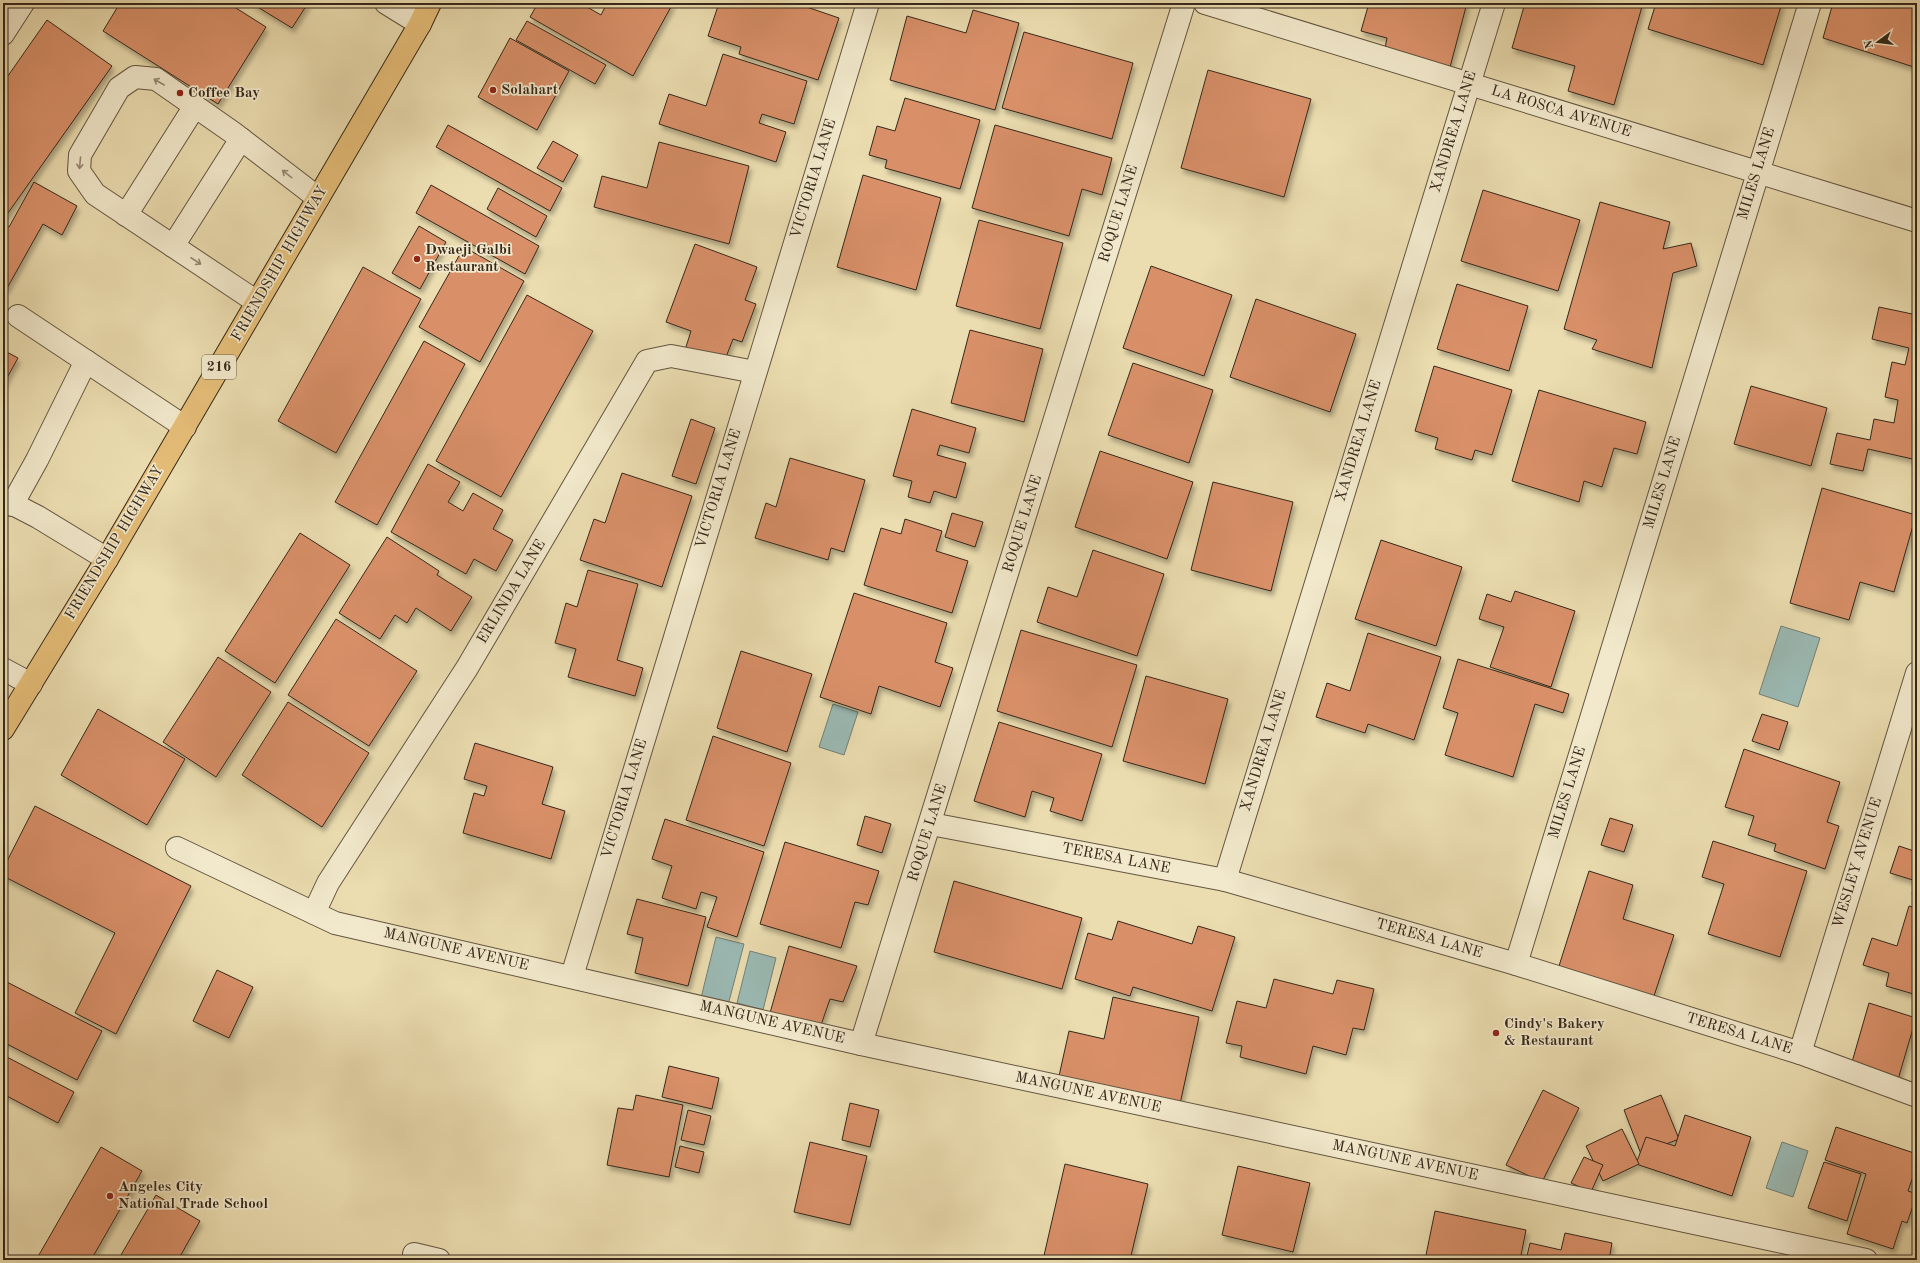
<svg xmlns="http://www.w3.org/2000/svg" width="1920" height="1263" font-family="'Old Standard TT',serif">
  <defs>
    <filter id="shadow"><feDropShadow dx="2.5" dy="4.5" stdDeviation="2" flood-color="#0004"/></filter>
  </defs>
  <rect width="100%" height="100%" fill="#ebddb0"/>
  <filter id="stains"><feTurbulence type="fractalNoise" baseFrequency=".005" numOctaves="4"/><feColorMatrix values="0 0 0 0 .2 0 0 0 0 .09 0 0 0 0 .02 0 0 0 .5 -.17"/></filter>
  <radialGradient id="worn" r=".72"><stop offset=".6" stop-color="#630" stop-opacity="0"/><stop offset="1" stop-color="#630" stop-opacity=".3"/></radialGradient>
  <!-- water -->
  <g fill="#9bbab4" stroke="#738076">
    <path d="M 1781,626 L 1820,638 L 1798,707 L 1759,694 Z"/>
    <path d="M 833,704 L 858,712 L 844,755 L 819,747 Z"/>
    <path d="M 716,937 L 744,944 L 727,1009 L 700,1002 Z"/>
    <path d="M 750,951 L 776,958 L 763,1010 L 737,1003 Z"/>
    <path d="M 1782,1142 L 1808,1151 L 1793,1197 L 1766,1188 Z"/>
  </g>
  <!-- building -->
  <g fill="#d99069" stroke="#36281a" filter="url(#shadow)">
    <path d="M 120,3 L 228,3 L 266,27 L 218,104 L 103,31 Z"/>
    <path d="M 251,3 L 308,3 L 292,28 Z"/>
    <path d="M 538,3 L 580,3 L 601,15 L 607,3 L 670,3 L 672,5 L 633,76 L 530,17 Z"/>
    <path d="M 719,3 L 795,3 L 839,18 L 818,80 L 739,54 L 741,47 L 708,36 Z"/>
    <path d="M 1369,3 L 1467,3 L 1449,71 L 1384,53 L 1387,38 L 1361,31 Z"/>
    <path d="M 1525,3 L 1643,3 L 1614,105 L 1568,91 L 1575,66 L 1512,48 Z"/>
    <path d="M 1656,3 L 1782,3 L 1763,65 L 1648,29 Z"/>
    <path d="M 1833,3 L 1917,3 L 1917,68 L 1823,38 Z"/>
    <path d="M 973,10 L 1019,23 L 995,110 L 890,80 L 907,16 L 966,33 Z"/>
    <path d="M 47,20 L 112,66 L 3,220 L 3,83 Z"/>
    <path d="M 527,21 L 606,65 L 595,84 L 516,40 Z"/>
    <path d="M 1024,32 L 1133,63 L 1112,139 L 1002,108 Z"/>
    <path d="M 510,38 L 569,71 L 537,130 L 478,97 Z"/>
    <path d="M 723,54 L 807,81 L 794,124 L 762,114 L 759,123 L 786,132 L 776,162 L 659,124 L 669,94 L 706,106 Z"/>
    <path d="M 1208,70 L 1311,99 L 1284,197 L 1181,168 Z"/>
    <path d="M 905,98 L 980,120 L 960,189 L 885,168 L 887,160 L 869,155 L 877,126 L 895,131 Z"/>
    <path d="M 448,125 L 562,188 L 550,211 L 436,147 Z"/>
    <path d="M 995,125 L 1112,158 L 1102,195 L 1082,189 L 1069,236 L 972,208 Z"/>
    <path d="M 553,141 L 578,155 L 563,182 L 537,168 Z"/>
    <path d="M 659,142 L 749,166 L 729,244 L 594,207 L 602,176 L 647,188 Z"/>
    <path d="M 863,175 L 941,198 L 916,290 L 837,267 Z"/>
    <path d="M 34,182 L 77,206 L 62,235 L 43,224 L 6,290 L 3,288 L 3,224 L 9,227 Z"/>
    <path d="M 431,185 L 539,246 L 525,274 L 416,213 Z"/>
    <path d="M 498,188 L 547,216 L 536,237 L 487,209 Z"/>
    <path d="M 1483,190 L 1580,220 L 1558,291 L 1461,261 Z"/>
    <path d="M 1600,202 L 1670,222 L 1663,249 L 1691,243 L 1697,266 L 1673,273 L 1652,368 L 1592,349 L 1597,340 L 1564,329 Z"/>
    <path d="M 979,220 L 1063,243 L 1040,329 L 956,306 Z"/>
    <path d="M 419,226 L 446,242 L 420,289 L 392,273 Z"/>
    <path d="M 695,244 L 757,267 L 745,300 L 756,304 L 742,342 L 733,339 L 723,365 L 685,350 L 691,331 L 666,322 Z"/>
    <path d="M 464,247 L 524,281 L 480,362 L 419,327 Z"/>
    <path d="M 1151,266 L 1232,295 L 1204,376 L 1123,348 Z"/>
    <path d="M 363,267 L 421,299 L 336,453 L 278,421 Z"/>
    <path d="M 1457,284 L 1528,306 L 1509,371 L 1437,349 Z"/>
    <path d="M 527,295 L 593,331 L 501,497 L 436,461 Z"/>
    <path d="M 1256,299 L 1356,334 L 1330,412 L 1230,377 Z"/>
    <path d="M 1879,307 L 1917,315 L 1917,460 L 1868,449 L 1863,471 L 1830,464 L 1837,433 L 1870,440 L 1874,419 L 1894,423 L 1898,400 L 1885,397 L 1892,362 L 1905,365 L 1909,348 L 1872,339 Z"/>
    <path d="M 970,330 L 1043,349 L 1024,422 L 951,403 Z"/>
    <path d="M 424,341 L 465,364 L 377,525 L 335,502 Z"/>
    <path d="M 3,350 L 18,358 L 3,385 Z"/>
    <path d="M 1133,363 L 1213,390 L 1189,463 L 1108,435 Z"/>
    <path d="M 1434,366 L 1512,390 L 1492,455 L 1475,450 L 1472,460 L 1435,449 L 1438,438 L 1415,431 Z"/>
    <path d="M 1751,386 L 1827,408 L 1811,466 L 1734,444 Z"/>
    <path d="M 1539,390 L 1646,422 L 1637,454 L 1614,448 L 1602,487 L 1584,481 L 1579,502 L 1512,481 Z"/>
    <path d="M 912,409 L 976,428 L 969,453 L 940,445 L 937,455 L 966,463 L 956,498 L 934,491 L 930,503 L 908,497 L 912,481 L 893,476 Z"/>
    <path d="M 691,419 L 715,428 L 696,484 L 672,476 Z"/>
    <path d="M 1100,451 L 1193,482 L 1167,559 L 1075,527 Z"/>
    <path d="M 790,458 L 865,480 L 844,552 L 831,548 L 828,560 L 755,538 L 766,503 L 776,507 Z"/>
    <path d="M 428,464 L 460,482 L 448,502 L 463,511 L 473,493 L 503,510 L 493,529 L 513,540 L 496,571 L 474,559 L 466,574 L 391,532 Z"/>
    <path d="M 622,473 L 692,496 L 662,587 L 580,560 L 594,519 L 605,523 Z"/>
    <path d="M 1213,482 L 1293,502 L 1271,591 L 1191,570 Z"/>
    <path d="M 1822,488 L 1916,515 L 1894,592 L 1860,582 L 1849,620 L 1790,603 Z"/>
    <path d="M 952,513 L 983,522 L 975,547 L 945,537 Z"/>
    <path d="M 905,519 L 942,531 L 936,551 L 968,561 L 952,613 L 864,585 L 881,528 L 901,534 Z"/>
    <path d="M 300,533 L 350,565 L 275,683 L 225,651 Z"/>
    <path d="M 387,537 L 439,571 L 437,575 L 472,597 L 451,631 L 416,608 L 407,623 L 395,615 L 380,639 L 339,613 Z"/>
    <path d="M 1381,540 L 1462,567 L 1436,646 L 1355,619 Z"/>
    <path d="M 1093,550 L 1164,574 L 1137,656 L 1037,622 L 1048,587 L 1077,597 Z"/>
    <path d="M 588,570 L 638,584 L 617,660 L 643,668 L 635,696 L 568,677 L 576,649 L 555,643 L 566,603 L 577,607 Z"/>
    <path d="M 1515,591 L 1575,611 L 1551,687 L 1490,667 L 1504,627 L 1479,619 L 1487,594 L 1511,602 Z"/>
    <path d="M 854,593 L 947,623 L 935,662 L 953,668 L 940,707 L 879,686 L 871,714 L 820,697 Z"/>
    <path d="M 336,619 L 417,671 L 369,746 L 288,695 Z"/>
    <path d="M 1021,630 L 1137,665 L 1112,747 L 997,711 Z"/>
    <path d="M 1368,633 L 1441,657 L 1414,740 L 1368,724 L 1365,733 L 1316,717 L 1327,683 L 1350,691 Z"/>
    <path d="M 741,651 L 812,674 L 787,752 L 717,728 Z"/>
    <path d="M 218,657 L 271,692 L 216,777 L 163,742 Z"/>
    <path d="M 1458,659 L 1569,694 L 1563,713 L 1535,704 L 1513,777 L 1445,755 L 1458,713 L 1443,708 Z"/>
    <path d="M 1146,676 L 1228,699 L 1205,784 L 1123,761 Z"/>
    <path d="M 288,702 L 369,753 L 322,827 L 242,775 Z"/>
    <path d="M 98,709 L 185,759 L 147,825 L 61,775 Z"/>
    <path d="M 1762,714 L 1788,722 L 1779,750 L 1752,741 Z"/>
    <path d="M 999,722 L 1102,754 L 1082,821 L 1050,811 L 1054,798 L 1032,791 L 1025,817 L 974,801 Z"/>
    <path d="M 713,736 L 791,763 L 764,846 L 686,820 Z"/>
    <path d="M 475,743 L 553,767 L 542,804 L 565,811 L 551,859 L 463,833 L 474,793 L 484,796 L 487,786 L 464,779 Z"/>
    <path d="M 1744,749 L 1840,782 L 1827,822 L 1839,826 L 1825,869 L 1774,851 L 1776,844 L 1748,835 L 1754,816 L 1725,807 Z"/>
    <path d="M 35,806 L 191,886 L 116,1034 L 75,1013 L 115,933 L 3,876 L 3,869 Z"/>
    <path d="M 865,816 L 891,824 L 882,853 L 857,845 Z"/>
    <path d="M 1610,818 L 1633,825 L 1624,852 L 1601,845 Z"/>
    <path d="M 665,819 L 764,852 L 737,937 L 707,927 L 717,897 L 701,892 L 696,909 L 662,898 L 672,866 L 652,859 Z"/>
    <path d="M 1713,841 L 1807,871 L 1780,957 L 1708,934 L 1724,884 L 1702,877 Z"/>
    <path d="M 785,842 L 879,871 L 868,905 L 855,902 L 841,948 L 760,924 Z"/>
    <path d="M 1899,846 L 1917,852 L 1917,895 L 1912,894 L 1916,881 L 1890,873 Z"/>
    <path d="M 1589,871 L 1633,885 L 1623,919 L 1674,935 L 1654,996 L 1559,966 Z"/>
    <path d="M 954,881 L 1082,918 L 1062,989 L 934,952 Z"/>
    <path d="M 637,899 L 706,917 L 688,986 L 635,973 L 643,938 L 627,934 Z"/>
    <path d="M 1909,906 L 1917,908 L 1917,995 L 1886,986 L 1889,973 L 1863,965 L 1872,938 L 1897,946 Z"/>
    <path d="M 1118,921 L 1192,944 L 1198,926 L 1235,937 L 1212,1011 L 1133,987 L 1130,996 L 1075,979 L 1088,933 L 1112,940 Z"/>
    <path d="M 789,946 L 857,966 L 843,1002 L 830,999 L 820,1028 L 770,1013 Z"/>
    <path d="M 217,970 L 253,987 L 229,1038 L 193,1021 Z"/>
    <path d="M 1274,979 L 1333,994 L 1337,980 L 1374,989 L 1364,1030 L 1353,1028 L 1346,1055 L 1313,1046 L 1306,1074 L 1240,1057 L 1242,1046 L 1226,1043 L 1237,1001 L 1266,1008 Z"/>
    <path d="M 3,980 L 102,1031 L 77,1080 L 3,1042 Z"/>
    <path d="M 1113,997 L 1199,1017 L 1180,1104 L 1059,1076 L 1069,1031 L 1104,1039 Z"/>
    <path d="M 1869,1003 L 1916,1018 L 1897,1083 L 1850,1069 Z"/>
    <path d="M 3,1055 L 74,1092 L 58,1123 L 3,1094 Z"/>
    <path d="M 669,1066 L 719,1078 L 712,1109 L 662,1097 Z"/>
    <path d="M 1917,1068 L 1917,1083 L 1913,1082 Z"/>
    <path d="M 1543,1090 L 1579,1108 L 1542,1182 L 1506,1165 Z"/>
    <path d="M 636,1095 L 683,1105 L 669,1177 L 607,1165 L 618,1108 L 633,1110 Z"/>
    <path d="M 1661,1095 L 1679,1139 L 1641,1154 L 1624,1110 Z"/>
    <path d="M 850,1103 L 879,1110 L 870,1147 L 842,1140 Z"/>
    <path d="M 688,1110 L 711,1116 L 704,1145 L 681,1140 Z"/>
    <path d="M 1685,1115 L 1751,1137 L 1732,1196 L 1636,1164 L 1646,1137 L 1675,1146 Z"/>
    <path d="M 1836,1127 L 1917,1154 L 1917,1165 L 1908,1191 L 1917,1194 L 1907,1223 L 1902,1221 L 1893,1249 L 1847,1234 L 1866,1174 L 1825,1160 Z"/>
    <path d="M 1622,1129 L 1639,1164 L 1603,1181 L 1586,1146 Z"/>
    <path d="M 810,1142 L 867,1156 L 850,1225 L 794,1212 Z"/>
    <path d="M 680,1146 L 704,1152 L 699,1173 L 675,1167 Z"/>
    <path d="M 101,1147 L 142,1171 L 91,1260 L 36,1260 Z"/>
    <path d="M 1584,1157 L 1603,1165 L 1591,1192 L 1571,1183 Z"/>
    <path d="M 1824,1162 L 1861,1174 L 1847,1221 L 1808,1208 Z"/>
    <path d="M 1065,1164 L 1148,1184 L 1130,1260 L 1043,1260 Z"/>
    <path d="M 1238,1166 L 1310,1183 L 1293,1252 L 1222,1235 Z"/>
    <path d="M 156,1195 L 200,1221 L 178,1260 L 118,1260 Z"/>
    <path d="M 1435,1211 L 1526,1230 L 1520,1260 L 1425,1260 Z"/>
    <path d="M 1565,1233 L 1612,1243 L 1609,1260 L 1526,1260 L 1530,1243 L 1561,1250 Z"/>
  </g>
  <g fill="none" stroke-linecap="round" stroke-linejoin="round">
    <defs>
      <g id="minor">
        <path d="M 386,3 L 420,24"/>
        <path d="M 1205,3 L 1917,221"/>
        <path d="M 3,34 L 23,3"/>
        <path d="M 126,215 L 195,106"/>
        <path d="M 173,246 L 241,139"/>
        <path d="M 257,302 L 95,194 L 79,171 L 80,155 L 119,88 L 135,77 L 156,79 L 232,132 L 318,198"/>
        <path d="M 18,316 L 185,427"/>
        <path d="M 3,499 L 38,517 L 107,559"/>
        <path d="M 12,505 L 37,460 L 86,361"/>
        <path d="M 3,669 L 31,684"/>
        <path d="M 931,824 L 1225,880 L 1516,964 L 1800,1053 L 1917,1096"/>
        <path d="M 177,848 L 335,923 L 861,1044 L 1866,1260"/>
        <path d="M 1225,880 L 1494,3"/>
        <path d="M 314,913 L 328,883 L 467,668 L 647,361 L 671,356 L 755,372"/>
        <path d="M 1516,964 L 1810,3"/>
        <path d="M 572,976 L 868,3"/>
        <path d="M 861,1044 L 1184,3"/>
        <path d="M 1800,1053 L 1917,673"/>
        <path d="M 414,1254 L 439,1260"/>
      </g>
      <path id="major" d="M 3,729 L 107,559 L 420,24 L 430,3"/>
    </defs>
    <!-- minor casing -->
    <use href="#minor" stroke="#635540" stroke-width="24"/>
    <!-- major casing -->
    <use href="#major" stroke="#36281a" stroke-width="24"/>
    <!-- minor -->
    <use href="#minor" stroke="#f2e9cc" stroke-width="22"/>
    <!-- major -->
    <use href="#major" stroke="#e6be78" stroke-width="22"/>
  </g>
  <!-- one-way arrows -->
  <defs><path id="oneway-shaft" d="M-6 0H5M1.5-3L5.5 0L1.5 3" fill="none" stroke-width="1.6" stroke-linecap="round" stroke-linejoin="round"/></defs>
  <g stroke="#948873">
    <use href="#oneway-shaft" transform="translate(159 82) rotate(-150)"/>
    <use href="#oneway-shaft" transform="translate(80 163) rotate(95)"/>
    <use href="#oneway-shaft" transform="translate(287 174) rotate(-142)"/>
    <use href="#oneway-shaft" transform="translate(196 261) rotate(33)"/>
  </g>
  <!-- markers -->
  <g fill="#8f2418" stroke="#f2e9cc" stroke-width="1.5">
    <circle cx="493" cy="90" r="4"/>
    <circle cx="180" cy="93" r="4"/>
    <circle cx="417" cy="259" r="4"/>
    <circle cx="1496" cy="1033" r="4"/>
    <circle cx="110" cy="1196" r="4"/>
  </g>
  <g text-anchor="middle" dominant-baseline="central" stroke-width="3.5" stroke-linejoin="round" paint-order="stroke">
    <!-- shield labels -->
    <rect fill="#f2e9cc" stroke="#6e624f" stroke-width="1" x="202" y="355" width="34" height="24" rx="3"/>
    <g font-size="14" font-weight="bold" fill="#36281a">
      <text x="219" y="367">216</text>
    </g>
    <!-- poi labels -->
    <g font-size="15" font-weight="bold" fill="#36281a" stroke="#f2e9cc" text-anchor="start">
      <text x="501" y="90">Solahart</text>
      <text x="188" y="93">Coffee Bay</text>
      <text x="425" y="250">Dwaeji Galbi<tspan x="425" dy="17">Restaurant</tspan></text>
      <text x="1504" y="1024">Cindy's Bakery<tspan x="1504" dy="17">&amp; Restaurant</tspan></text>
      <text x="118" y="1187">Angeles City<tspan x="118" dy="17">National Trade School</tspan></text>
    </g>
    <!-- street labels -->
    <g font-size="15" fill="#36281a" stroke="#f2e9cc">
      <text transform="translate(1561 112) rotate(17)">LA ROSCA AVENUE</text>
      <text transform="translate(1454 132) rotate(-73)">XANDREA LANE</text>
      <text transform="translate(1757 174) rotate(-73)">MILES LANE</text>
      <text transform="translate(814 179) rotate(-73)">VICTORIA LANE</text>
      <text transform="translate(1119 214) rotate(-73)">ROQUE LANE</text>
      <text transform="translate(280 264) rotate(-60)">FRIENDSHIP HIGHWAY</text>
      <text transform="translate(1359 441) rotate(-73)">XANDREA LANE</text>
      <text transform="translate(1663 483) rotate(-73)">MILES LANE</text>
      <text transform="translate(719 489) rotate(-73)">VICTORIA LANE</text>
      <text transform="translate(1023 524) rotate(-73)">ROQUE LANE</text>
      <text transform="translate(115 543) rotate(-59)">FRIENDSHIP HIGHWAY</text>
      <text transform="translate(512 592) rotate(-59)">ERLINDA LANE</text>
      <text transform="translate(1264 751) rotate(-73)">XANDREA LANE</text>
      <text transform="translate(1568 793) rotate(-73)">MILES LANE</text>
      <text transform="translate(625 799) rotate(-73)">VICTORIA LANE</text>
      <text transform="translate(928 833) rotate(-73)">ROQUE LANE</text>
      <text transform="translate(1116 859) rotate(11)">TERESA LANE</text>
      <text transform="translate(1858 863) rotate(-73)">WESLEY AVENUE</text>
      <text transform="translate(1429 939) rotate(16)">TERESA LANE</text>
      <text transform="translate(456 950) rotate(13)">MANGUNE AVENUE</text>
      <text transform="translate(772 1023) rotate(13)">MANGUNE AVENUE</text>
      <text transform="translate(1739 1034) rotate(17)">TERESA LANE</text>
      <text transform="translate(1088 1093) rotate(12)">MANGUNE AVENUE</text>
      <text transform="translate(1405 1161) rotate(12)">MANGUNE AVENUE</text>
    </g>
  </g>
  <!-- margin -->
  <rect width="1920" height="1263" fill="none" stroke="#ebddb0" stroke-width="16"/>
  <rect x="4" y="4" width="1912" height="1255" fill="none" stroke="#36281a" stroke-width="2"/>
  <rect x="8" y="8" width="1904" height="1247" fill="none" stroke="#36281a"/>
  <!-- north arrow -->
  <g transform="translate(1878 42) rotate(255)" stroke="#f2e9cc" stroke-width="3" paint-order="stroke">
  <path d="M0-3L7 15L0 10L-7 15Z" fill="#36281a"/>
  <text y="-6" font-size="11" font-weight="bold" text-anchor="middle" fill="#36281a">N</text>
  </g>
  <rect width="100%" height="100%" filter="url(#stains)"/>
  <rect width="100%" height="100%" fill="url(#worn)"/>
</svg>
